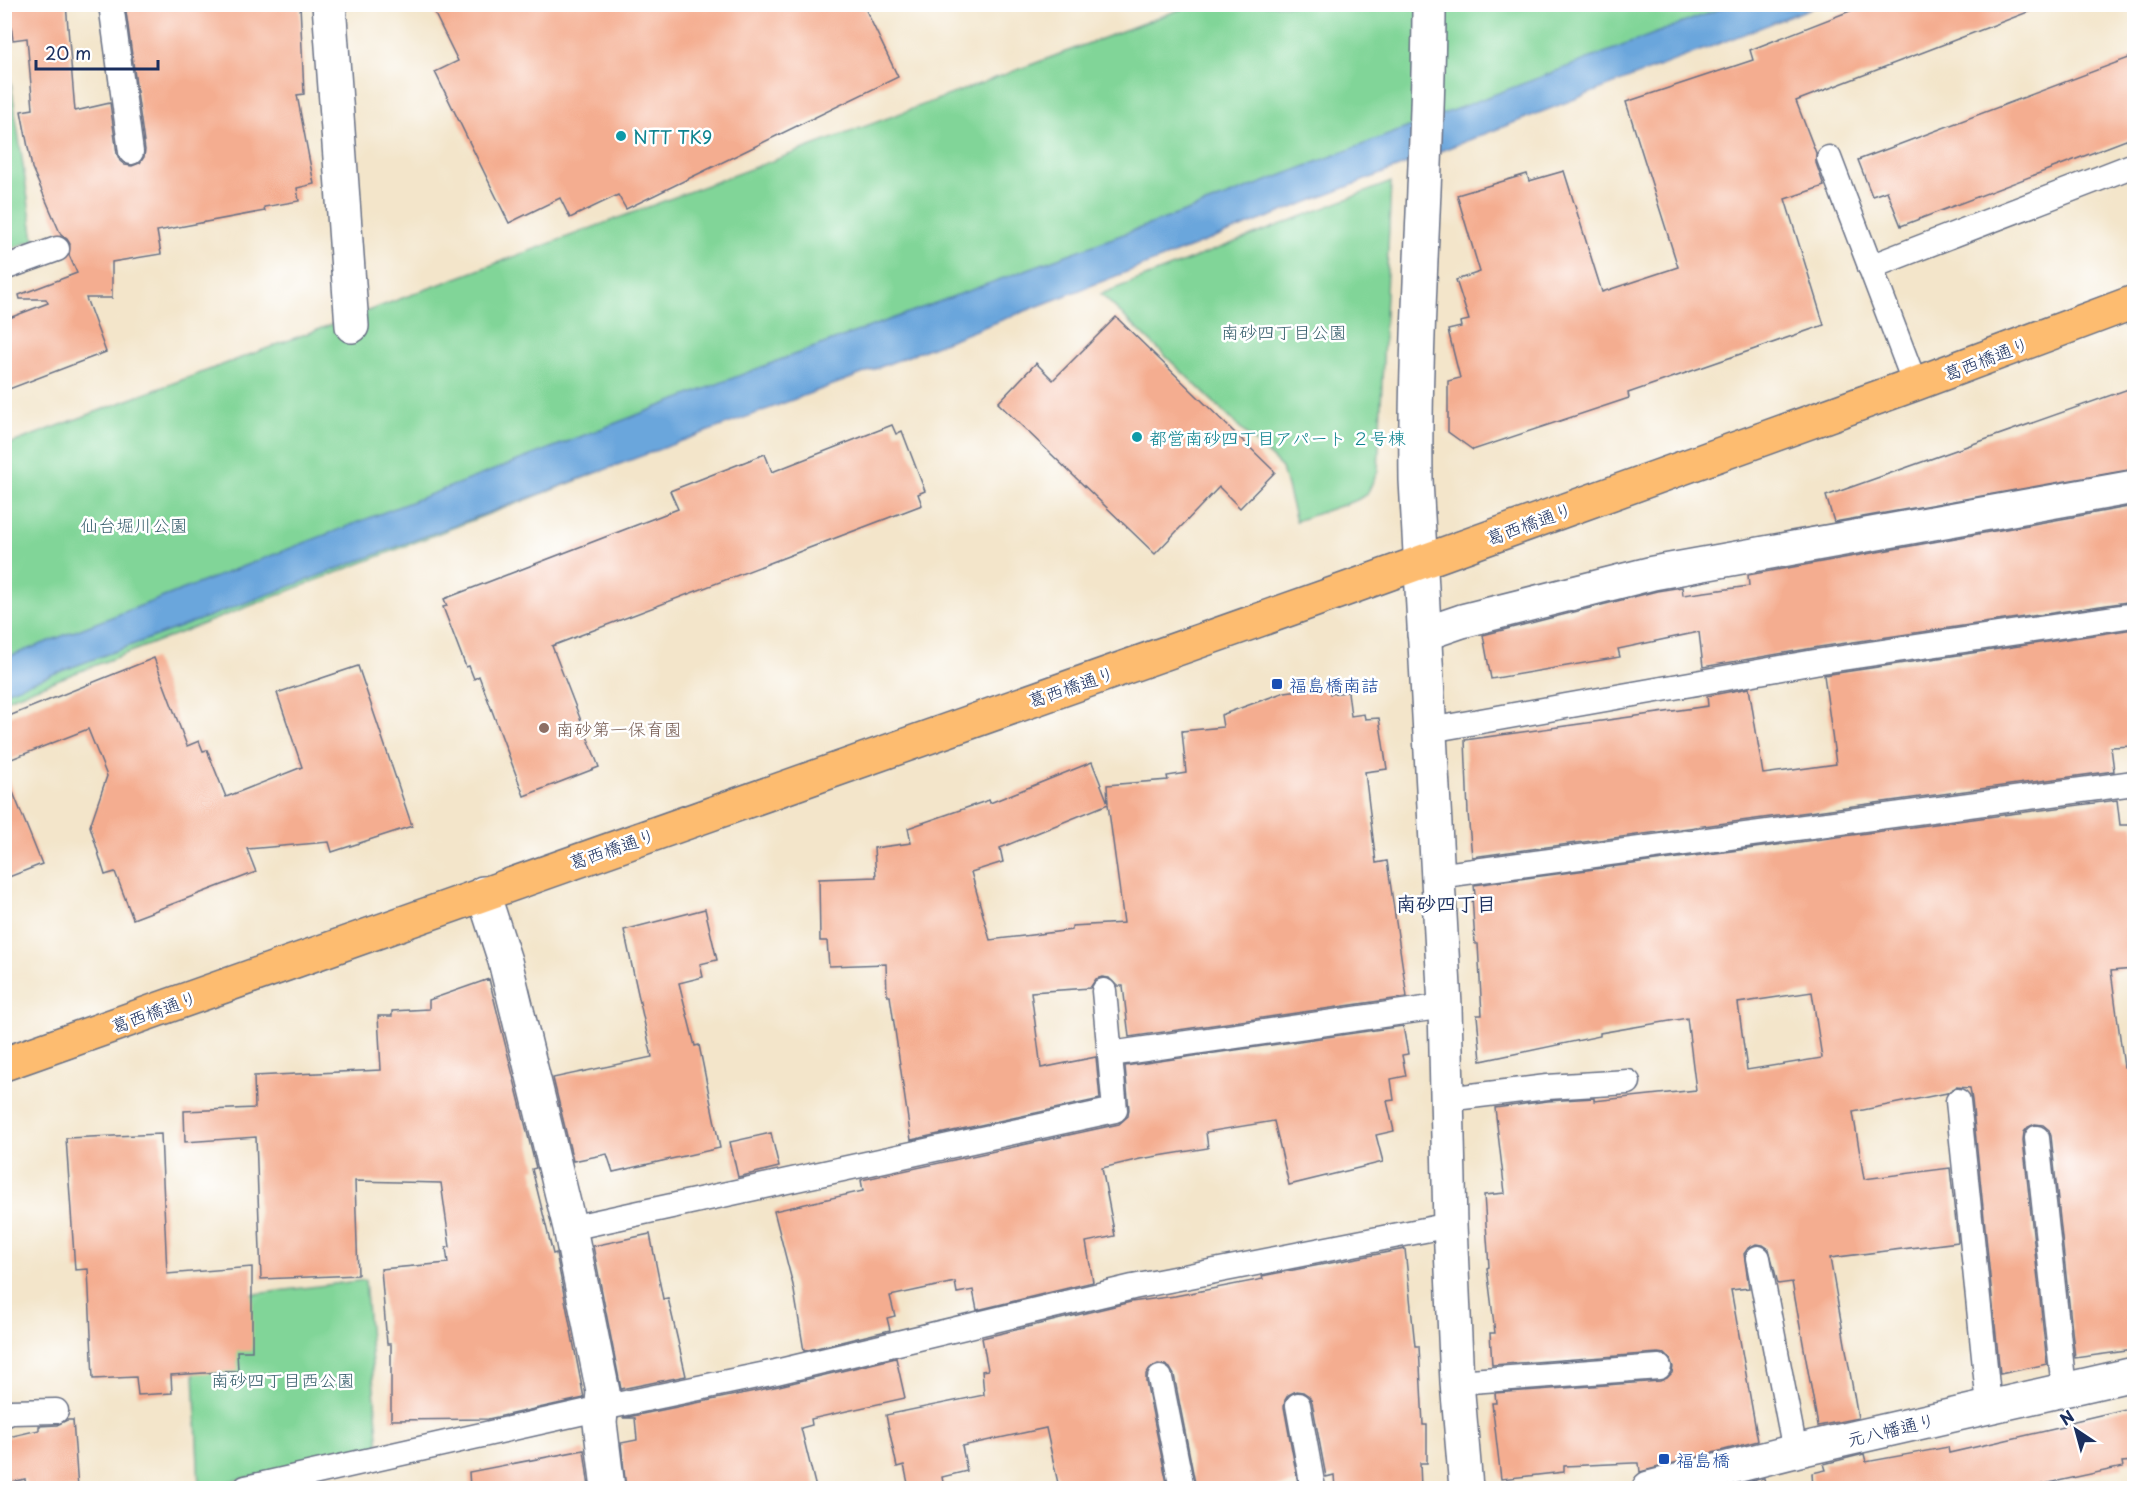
<svg xmlns="http://www.w3.org/2000/svg" width="2139" height="1493" font-family="'Playpen Sans','Klee One',sans-serif">
  <rect width="100%" height="100%" fill="#fff"/>
  <filter id="ink" filterUnits="userSpaceOnUse"><feTurbulence type="fractalNoise" baseFrequency=".0167" numOctaves="2"/><feDisplacementMap in="SourceGraphic" scale="12" xChannelSelector="R" yChannelSelector="G"/><feConvolveMatrix kernelMatrix="1 2 1 2 8 2 1 2 1" color-interpolation-filters="sRGB"/></filter>
  <filter id="wash" filterUnits="userSpaceOnUse"><feTurbulence type="fractalNoise" baseFrequency=".008" numOctaves="4" result="noise"/><feDisplacementMap in="SourceGraphic" scale="24" xChannelSelector="R" yChannelSelector="G"/><feGaussianBlur stdDeviation="1.35" result="paint"/><feColorMatrix in="noise" values="0 0 0 0 0 0 0 0 0 0 0 0 0 0 0 0 0 1.4 0 .05"/><feComposite in="paint" operator="in"/></filter>
  <g filter="url(#wash)">
    <rect width="100%" height="100%" fill="#f3e5ca"/>
    <!-- green -->
    <g fill="#81d598" stroke="#4e827b" stroke-width="1.5">
      <path d="M 1192,5 L 1815,5 L 5,700 L 4,446 Z"/>
      <path d="M 5,43 L 34,240 L 5,251 L 4,251 Z"/>
      <path d="M 1391,182 L 1378,471 L 1367,494 L 1357,500 L 1296,521 L 1282,468 L 1101,294 Z"/>
      <path d="M 365,1280 L 379,1449 L 199,1488 L 191,1302 Z"/>
    </g>
    <!-- water -->
    <path fill="#6ba6dc" stroke="#436a9d" stroke-width="1.5" d="M 1730,5 L 1819,5 L 849,379 L 5,692 L 5,658 L 785,358 L 1222,198 Z"/>
    <g id="blocks">
      <!-- building -->
      <g fill="#f4ad90" fill-rule="evenodd">
        <path d="M 8,4 L 66,4 L 75,111 L 110,103 L 117,154 L 120,161 L 125,165 L 132,166 L 140,163 L 144,157 L 145,150 L 125,4 L 300,4 L 304,94 L 297,95 L 314,184 L 297,188 L 299,201 L 264,207 L 265,211 L 157,231 L 161,254 L 112,262 L 112,298 L 86,298 L 106,352 L 4,391 L 4,320 L 48,303 L 46,299 L 20,299 L 19,295 L 77,273 L 69,255 L 70,244 L 67,239 L 61,235 L 32,168 L 21,111 L 33,109 L 27,38 L 13,40 Z"/>
        <path d="M 430,4 L 863,4 L 898,77 L 626,209 L 618,195 L 570,218 L 560,198 L 509,223 L 435,72 L 458,61 Z"/>
        <path d="M 1868,4 L 2041,4 L 2041,7 L 1796,101 L 1816,153 L 1816,163 L 1824,186 L 1785,199 L 1824,325 L 1628,393 L 1629,398 L 1473,450 L 1448,432 L 1448,381 L 1460,378 L 1448,330 L 1461,327 L 1460,322 L 1469,320 L 1456,280 L 1480,272 L 1457,195 L 1527,174 L 1529,181 L 1564,171 L 1602,292 L 1678,267 L 1626,102 L 1753,60 L 1750,50 Z"/>
        <path d="M 2134,56 L 2134,137 L 1901,226 L 1887,191 L 1872,196 L 1858,160 Z"/>
        <path d="M 1116,317 L 1275,472 L 1240,508 L 1219,487 L 1155,554 L 998,403 L 1036,363 L 1053,380 Z"/>
        <path d="M 2134,387 L 2134,469 L 1834,522 L 1826,496 Z"/>
        <path d="M 892,425 L 896,434 L 902,431 L 925,491 L 918,494 L 922,505 L 552,646 L 599,767 L 524,796 L 479,676 L 474,679 L 469,666 L 466,667 L 443,607 L 447,606 L 444,599 L 678,509 L 670,491 L 765,454 L 772,472 Z"/>
        <path d="M 2134,506 L 2134,601 L 1819,647 L 1703,667 L 1699,632 L 1618,649 L 1620,657 L 1491,679 L 1483,635 L 1657,591 L 1682,587 L 1683,595 L 1749,586 L 1748,575 Z"/>
        <path d="M 2134,629 L 2134,746 L 2111,747 L 2114,771 L 1472,857 L 1468,813 L 1465,740 L 1708,706 L 1707,696 L 1749,688 L 1763,774 L 1836,764 L 1824,675 Z"/>
        <path d="M 154,658 L 187,746 L 199,741 L 203,751 L 207,750 L 226,797 L 302,767 L 277,693 L 358,666 L 412,826 L 332,852 L 329,842 L 247,849 L 256,872 L 133,919 L 115,872 L 105,875 L 90,826 L 107,776 L 88,729 L 4,762 L 4,718 Z"/>
        <path d="M 1329,686 L 1330,694 L 1348,692 L 1351,716 L 1364,714 L 1365,719 L 1379,718 L 1387,769 L 1365,772 L 1376,863 L 1387,861 L 1407,997 L 1129,1037 L 1123,986 L 1117,986 L 1109,978 L 1102,977 L 1096,979 L 1090,988 L 1031,992 L 1041,1068 L 1096,1057 L 1100,1099 L 911,1140 L 890,996 L 887,996 L 886,964 L 829,966 L 827,941 L 820,941 L 819,879 L 876,877 L 874,848 L 911,843 L 908,828 L 989,800 L 990,803 L 1092,762 L 1108,803 L 1107,785 L 1168,780 L 1167,776 L 1186,773 L 1182,731 L 1223,727 L 1221,715 L 1285,692 ZM 1108,804 L 1124,923 L 1072,926 L 1072,930 L 990,940 L 971,872 L 1003,862 L 1000,848 Z"/>
        <path d="M 4,775 L 6,775 L 42,864 L 4,879 Z"/>
        <path d="M 2117,800 L 2120,825 L 2134,825 L 2134,969 L 2111,971 L 2124,1067 L 2134,1068 L 2134,1350 L 2075,1358 L 2051,1136 L 2049,1130 L 2043,1125 L 2035,1124 L 2028,1127 L 2024,1132 L 2023,1140 L 2047,1364 L 2000,1374 L 1972,1100 L 1970,1088 L 1956,1087 L 1947,1093 L 1853,1112 L 1864,1179 L 1950,1168 L 1958,1242 L 1830,1258 L 1858,1418 L 1818,1426 L 1792,1282 L 1778,1284 L 1769,1249 L 1763,1245 L 1756,1244 L 1748,1248 L 1744,1254 L 1749,1288 L 1731,1290 L 1758,1441 L 1640,1472 L 1639,1463 L 1633,1463 L 1564,1466 L 1564,1472 L 1501,1479 L 1492,1403 L 1496,1403 L 1495,1393 L 1660,1381 L 1667,1378 L 1672,1373 L 1673,1367 L 1670,1359 L 1665,1354 L 1658,1353 L 1492,1365 L 1490,1333 L 1495,1333 L 1487,1268 L 1489,1267 L 1484,1195 L 1505,1193 L 1495,1108 L 1548,1101 L 1594,1098 L 1594,1101 L 1696,1090 L 1687,1018 L 1600,1033 L 1600,1036 L 1481,1061 L 1477,1015 L 1482,1015 L 1478,944 L 1475,944 L 1472,895 L 1475,895 L 1474,885 ZM 1812,992 L 1822,1058 L 1747,1070 L 1738,1003 Z"/>
        <path d="M 705,909 L 717,960 L 700,964 L 703,977 L 679,983 L 695,1046 L 699,1045 L 720,1148 L 613,1172 L 607,1154 L 573,1161 L 553,1078 L 652,1057 L 624,930 Z"/>
        <path d="M 489,979 L 536,1168 L 532,1169 L 553,1254 L 556,1253 L 584,1398 L 488,1419 L 391,1420 L 391,1344 L 387,1344 L 381,1269 L 448,1263 L 446,1248 L 450,1247 L 441,1183 L 355,1181 L 358,1275 L 261,1279 L 256,1137 L 185,1142 L 184,1111 L 255,1108 L 254,1076 L 381,1070 L 378,1016 L 392,1016 L 392,1011 L 429,1009 L 429,1000 Z"/>
        <path d="M 1403,1026 L 1408,1054 L 1402,1055 L 1406,1076 L 1391,1079 L 1394,1100 L 1387,1101 L 1394,1131 L 1376,1135 L 1383,1162 L 1289,1185 L 1274,1121 L 1206,1132 L 1208,1148 L 1140,1159 L 1102,1168 L 1115,1236 L 1086,1242 L 1093,1282 L 977,1310 L 973,1290 L 957,1293 L 955,1282 L 890,1296 L 895,1316 L 887,1318 L 890,1330 L 804,1351 L 793,1285 L 774,1211 L 863,1191 L 861,1180 L 1119,1124 L 1128,1116 L 1129,1109 L 1125,1066 Z"/>
        <path d="M 771,1133 L 779,1167 L 738,1177 L 730,1142 Z"/>
        <path d="M 161,1134 L 167,1274 L 252,1267 L 252,1351 L 237,1351 L 238,1371 L 171,1375 L 172,1393 L 138,1395 L 136,1377 L 93,1379 L 88,1269 L 75,1270 L 66,1138 Z"/>
        <path d="M 650,1234 L 663,1299 L 668,1298 L 686,1376 L 621,1389 L 593,1246 Z"/>
        <path d="M 1405,1249 L 1415,1346 L 1419,1346 L 1423,1425 L 1427,1425 L 1427,1463 L 1420,1463 L 1421,1488 L 1335,1488 L 1334,1475 L 1326,1477 L 1312,1402 L 1309,1396 L 1303,1392 L 1296,1391 L 1288,1395 L 1285,1400 L 1284,1407 L 1298,1483 L 1269,1488 L 1196,1488 L 1174,1375 L 1170,1368 L 1165,1365 L 1158,1364 L 1150,1368 L 1146,1374 L 1146,1381 L 1168,1488 L 1059,1488 L 1046,1428 L 962,1446 L 967,1471 L 942,1477 L 944,1488 L 909,1488 L 904,1465 L 897,1467 L 886,1415 L 984,1395 L 982,1371 L 988,1370 L 982,1338 L 1131,1302 L 1175,1296 L 1263,1279 L 1262,1276 Z"/>
        <path d="M 896,1358 L 905,1398 L 811,1419 L 812,1425 L 801,1428 L 816,1488 L 626,1488 L 621,1443 L 637,1440 L 635,1418 L 623,1418 L 779,1386 Z"/>
        <path d="M 2134,1407 L 2134,1461 L 2122,1462 L 2123,1467 L 2026,1488 L 1813,1488 L 1812,1473 L 1826,1470 L 1824,1464 L 1864,1454 L 1866,1462 L 1948,1447 L 1949,1453 L 2063,1427 L 2062,1424 Z"/>
        <path d="M 67,1420 L 73,1420 L 78,1488 L 26,1488 L 25,1479 L 4,1484 L 4,1438 L 39,1430 L 39,1426 L 57,1425 Z"/>
        <path d="M 584,1450 L 589,1488 L 470,1488 L 469,1472 Z"/>
        <path d="M 1764,1478 L 1766,1488 L 1723,1488 Z"/>
      </g>
    </g>
  </g>
  <g filter="url(#ink)">
    <use href="#blocks" fill-opacity="0" stroke="#676f84" stroke-width="1.5"/>
    <g fill="none" stroke-linecap="round" stroke-linejoin="round">
      <defs>
        <g id="service">
          <path d="M 111,4 L 131,152"/>
          <path d="M 1829,158 L 1915,384"/>
          <path d="M 1870,267 L 2134,165"/>
          <path d="M 4,268 L 57,249"/>
          <path d="M 1430,730 L 1815,662 L 2134,615"/>
          <path d="M 1437,876 L 2134,783"/>
          <path d="M 1110,1054 L 1445,1006"/>
          <path d="M 1446,1099 L 1547,1087 L 1628,1082"/>
          <path d="M 1958,1101 L 1989,1406"/>
          <path d="M 2037,1138 L 2064,1389"/>
          <path d="M 570,1228 L 1115,1110 L 1104,991"/>
          <path d="M 1758,1258 L 1795,1451"/>
          <path d="M 1160,1378 L 1182,1488"/>
          <path d="M 1457,1382 L 1659,1367"/>
          <path d="M 1298,1405 L 1313,1488"/>
          <path d="M 4,1415 L 11,1412 L 56,1411"/>
          <path d="M 246,1488 L 602,1408 L 776,1372 L 1133,1287 L 1450,1225"/>
        </g>
        <g id="minor">
          <path d="M 329,4 L 352,326"/>
          <path d="M 1424,634 L 1462,621 L 1653,573 L 2134,487"/>
          <path d="M 483,893 L 505,961 L 570,1228 L 603,1392 L 600,1423 L 608,1488"/>
        </g>
        <g id="tertiary">
          <path d="M 1429,4 C 1429,163 1414,321 1416,480 L 1445,1006 L 1450,1225 L 1457,1382 L 1466,1488"/>
          <path d="M 1649,1488 L 1795,1451 L 2134,1374"/>
        </g>
        <path id="primary" d="M 4,1064 L 1341,591 L 1915,384 L 2134,302"/>
      </defs>
      <!-- service casing -->
      <use href="#service" stroke="#676f84" stroke-width="27"/>
      <!-- minor casing -->
      <use href="#minor" stroke="#676f84" stroke-width="36"/>
      <!-- tertiary casing -->
      <use href="#tertiary" stroke="#676f84" stroke-width="36"/>
      <!-- primary casing -->
      <use href="#primary" stroke="#676f84" stroke-width="36"/>
      <!-- service -->
      <use href="#service" stroke="#fff" stroke-width="24"/>
      <!-- minor -->
      <use href="#minor" stroke="#fff" stroke-width="33"/>
      <!-- tertiary -->
      <use href="#tertiary" stroke="#fff" stroke-width="33"/>
      <!-- primary -->
      <use href="#primary" stroke="#fdbc70" stroke-width="33"/>
    </g>
  </g>
  <!-- markers -->
  <g fill="#0f9aa8" stroke="#fff" stroke-width="2">
    <circle cx="621" cy="136" r="6"/>
    <circle cx="1137" cy="437" r="6"/>
  </g>
  <g fill="#1a4fb4" stroke="#fff" stroke-width="2">
    <rect x="1271" y="678" width="12" height="12" rx="3"/>
    <rect x="1658" y="1453" width="12" height="12" rx="3"/>
  </g>
  <circle fill="#8d6e63" stroke="#fff" stroke-width="2" cx="544" cy="728" r="6"/>
  <g text-anchor="middle" dominant-baseline="central" stroke-width="5" stroke-linejoin="round" paint-order="stroke">
    <!-- culture labels -->
    <g font-size="18" fill="#0d838f" stroke="#fff" text-anchor="start">
      <text x="633" y="136">NTT TK9</text>
      <text x="1149" y="437">都営南砂四丁目アパート ２号棟</text>
    </g>
    <!-- park labels -->
    <g font-size="18" fill="#3a616f" stroke="#fff">
      <text x="1284" y="331">南砂四丁目公園</text>
      <text x="134" y="524">仙台堀川公園</text>
      <text x="283" y="1379">南砂四丁目西公園</text>
    </g>
    <!-- street labels -->
    <g font-size="18" fill="#1b2f5e" stroke="#fff">
      <text transform="translate(1986 358) rotate(-21)">葛西橋通り</text>
      <text transform="translate(1529 523) rotate(-20)">葛西橋通り</text>
      <text transform="translate(1071 686) rotate(-19)">葛西橋通り</text>
      <text transform="translate(612 848) rotate(-19)">葛西橋通り</text>
      <text transform="translate(154 1011) rotate(-20)">葛西橋通り</text>
      <text transform="translate(1891 1429) rotate(-13)">元八幡通り</text>
    </g>
    <!-- transit labels -->
    <g font-size="18" fill="#164399" stroke="#fff" text-anchor="start">
      <text x="1289" y="684">福島橋南詰</text>
      <text x="1676" y="1459">福島橋</text>
    </g>
    <!-- education labels -->
    <g font-size="18" fill="#785e54" stroke="#fff" text-anchor="start">
      <text x="556" y="728">南砂第一保育園</text>
    </g>
    <!-- neighbourhood labels -->
    <g font-size="20" font-weight="bold" fill="#1b2f5e" stroke="#fff">
      <text x="1446" y="903">南砂四丁目</text>
    </g>
  </g>
  <!-- margin -->
  <rect width="2139" height="1493" fill="none" stroke="#fff" stroke-width="24"/>
  <!-- north arrow -->
  <g transform="translate(2076 1430) rotate(324)" stroke="#ffffff" stroke-width="4.5" paint-order="stroke">
  <path d="M0-4.5L10 22L0 15L-10 22Z" fill="#1b2f5e"/>
  <text y="-9" font-size="16" font-weight="bold" text-anchor="middle" fill="#1b2f5e">N</text>
  </g>
  <!-- scale -->
  <path d="M36 60v9h122v-9" fill="none" stroke="#1b2f5e" stroke-width="3"/>
  <text x="45" y="60" font-size="18" fill="#1b2f5e" stroke="#ffffff" stroke-width="4.5" paint-order="stroke">20 m</text>
</svg>
